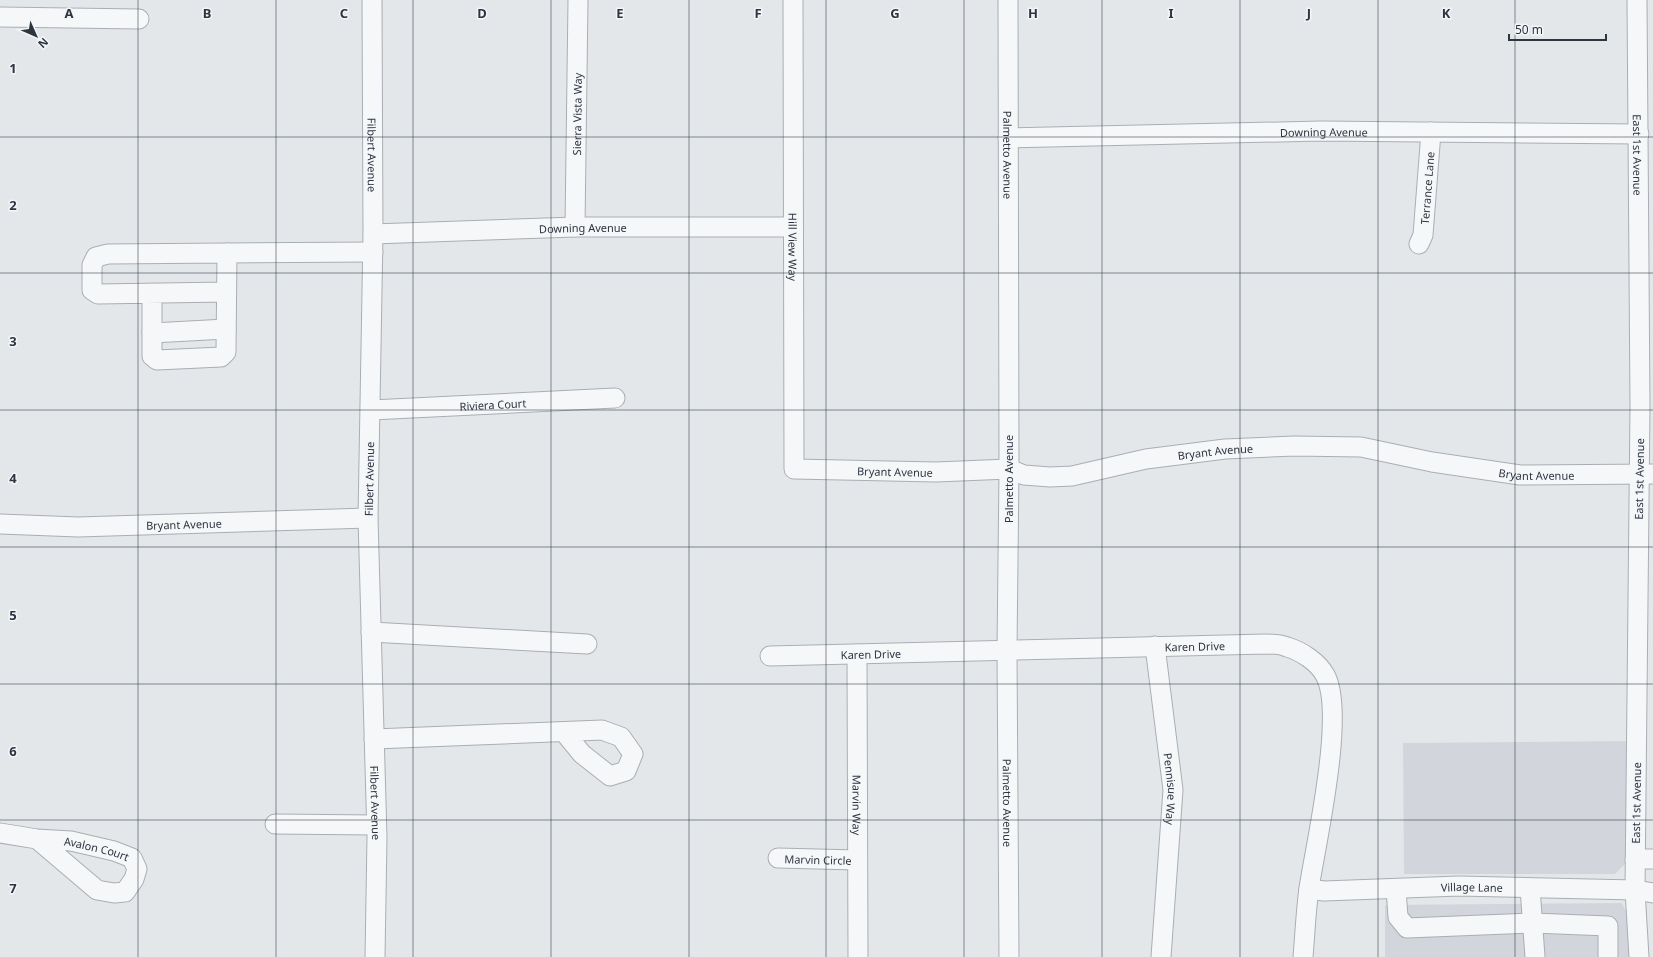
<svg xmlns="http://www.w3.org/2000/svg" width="1653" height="957" font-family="'Noto Sans',sans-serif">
  <rect width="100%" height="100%" fill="#e4e7ea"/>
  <!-- built -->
  <g fill="#d2d6dc">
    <path d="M 1627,741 L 1626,863 L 1615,874 L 1404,874 L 1403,743 Z"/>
    <path d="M 1622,903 L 1630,920 L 1629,957 L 1385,957 L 1385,905 Z"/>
  </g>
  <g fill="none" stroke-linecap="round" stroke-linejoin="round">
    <defs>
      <g id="minor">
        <path id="s1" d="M 372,0 L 373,234 L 368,518 L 377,837 L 375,957"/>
        <path id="s2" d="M 793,0 L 794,469 L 936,472 L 1009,469 L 1024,475 L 1050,477 L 1072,476 L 1146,459 L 1225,449 L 1294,446 L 1361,447 L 1432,462 L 1520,475 L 1653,474"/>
        <path id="s3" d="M 1008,0 L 1009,469 L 1007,651 L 1009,957"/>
        <path id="s4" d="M 1637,0 L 1640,406 L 1635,890 L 1639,957"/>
        <path d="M 0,17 L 139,19"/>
        <path id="s5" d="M 1008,138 L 1321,131 L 1639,134"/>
        <path id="s6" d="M 575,227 L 578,0"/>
        <path id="s7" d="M 373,234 L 575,227 L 793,227"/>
        <path id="s8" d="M 1419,244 L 1423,235 L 1431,132"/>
        <path d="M 227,253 L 373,252"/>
        <path d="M 152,293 L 152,356 L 157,360 L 221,357 L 226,352 L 227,253 L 108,254 L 96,257 L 92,265 L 92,290 L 98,294 L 226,292"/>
        <path d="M 152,333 L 226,329"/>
        <path id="s9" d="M 371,410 L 615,398"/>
        <path id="s10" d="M 0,524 L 78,527 L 368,518"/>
        <path d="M 371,632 L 587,644"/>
        <path id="s11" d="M 1155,646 L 1173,790 L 1161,957"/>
        <path id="s12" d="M 857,654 L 858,957"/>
        <path id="s13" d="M 770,656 L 1266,644 C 1273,644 1281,644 1287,647 C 1301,651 1318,662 1325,675 C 1346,712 1316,843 1309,888 C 1306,910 1305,934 1303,957"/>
        <path d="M 374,739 L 602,730 L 621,737 L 633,754 L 626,771 L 610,776 L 582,754 L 564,732"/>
        <path d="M 275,824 L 376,825"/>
        <path id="s14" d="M 0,833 L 37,839 L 71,841 L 114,851 L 132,858 L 137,869 L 134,879 L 125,892 L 114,893 L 97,890 L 37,839"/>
        <path id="s15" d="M 778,858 L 857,860"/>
        <path d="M 1635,859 L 1653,859"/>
        <path d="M 1530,888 L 1535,957"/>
        <path id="s16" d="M 1309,889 L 1324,891 L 1459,886 L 1635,890 L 1653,893"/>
        <path d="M 1396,889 L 1398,917 L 1407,928 L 1533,923 L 1608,926 L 1608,957"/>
      </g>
    </defs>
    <!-- minor casing -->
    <use href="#minor" stroke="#a9aeb4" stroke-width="21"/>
    <!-- minor -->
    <use href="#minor" stroke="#f6f7f9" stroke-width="19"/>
  </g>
  <!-- grid -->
  <path fill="none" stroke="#2d3541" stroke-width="1" stroke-opacity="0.55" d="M 138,0 L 138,957M 276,0 L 276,957M 413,0 L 413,957M 551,0 L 551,957M 689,0 L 689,957M 826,0 L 826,957M 964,0 L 964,957M 1102,0 L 1102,957M 1240,0 L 1240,957M 1378,0 L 1378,957M 1515,0 L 1515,957M 0,137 L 1653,137M 0,273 L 1653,273M 0,410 L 1653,410M 0,547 L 1653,547M 0,684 L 1653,684M 0,820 L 1653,820"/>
  <g text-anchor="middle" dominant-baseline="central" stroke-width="3" stroke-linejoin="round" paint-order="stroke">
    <!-- street labels -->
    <g font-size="11" fill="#2d3541" stroke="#f3f5f8">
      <text stroke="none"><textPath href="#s6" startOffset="113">Sierra Vista Way</textPath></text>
      <text stroke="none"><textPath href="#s5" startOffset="316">Downing Avenue</textPath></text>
      <text stroke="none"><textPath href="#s1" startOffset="155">Filbert Avenue</textPath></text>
      <text stroke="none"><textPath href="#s3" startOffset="155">Palmetto Avenue</textPath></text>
      <text stroke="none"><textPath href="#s4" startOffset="155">East 1st Avenue</textPath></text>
      <text stroke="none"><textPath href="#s8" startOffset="57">Terrance Lane</textPath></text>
      <text stroke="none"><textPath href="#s7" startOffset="210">Downing Avenue</textPath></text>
      <text stroke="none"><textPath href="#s2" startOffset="247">Hill View Way</textPath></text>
      <text stroke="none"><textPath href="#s9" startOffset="122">Riviera Court</textPath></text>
      <text stroke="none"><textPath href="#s2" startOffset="894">Bryant Avenue</textPath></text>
      <text stroke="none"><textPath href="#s2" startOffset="570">Bryant Avenue</textPath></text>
      <text stroke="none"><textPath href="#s2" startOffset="1218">Bryant Avenue</textPath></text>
      <text transform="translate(369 479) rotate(-89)">Filbert Avenue</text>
      <text transform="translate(1008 479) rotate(-90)">Palmetto Avenue</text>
      <text transform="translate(1639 479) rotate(-89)">East 1st Avenue</text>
      <text stroke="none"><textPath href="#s10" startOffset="184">Bryant Avenue</textPath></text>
      <text stroke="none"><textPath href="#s13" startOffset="425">Karen Drive</textPath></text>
      <text stroke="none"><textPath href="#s13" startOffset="101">Karen Drive</textPath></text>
      <text stroke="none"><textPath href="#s11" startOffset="144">Pennisue Way</textPath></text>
      <text stroke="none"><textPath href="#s1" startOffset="803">Filbert Avenue</textPath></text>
      <text stroke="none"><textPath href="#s3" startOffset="803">Palmetto Avenue</textPath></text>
      <text transform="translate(1636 803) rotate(-89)">East 1st Avenue</text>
      <text stroke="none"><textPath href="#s12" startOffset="151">Marvin Way</textPath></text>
      <text stroke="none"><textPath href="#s14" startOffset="98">Avalon Court</textPath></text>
      <text stroke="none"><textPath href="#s15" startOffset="40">Marvin Circle</textPath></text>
      <text stroke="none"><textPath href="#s16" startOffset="163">Village Lane</textPath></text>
    </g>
  </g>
  <g font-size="13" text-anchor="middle" font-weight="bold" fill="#2d3541" stroke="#f3f5f8" stroke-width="3" stroke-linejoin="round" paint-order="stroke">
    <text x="69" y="18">A</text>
    <text x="207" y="18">B</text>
    <text x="344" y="18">C</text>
    <text x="482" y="18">D</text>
    <text x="620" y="18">E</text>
    <text x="758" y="18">F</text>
    <text x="895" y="18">G</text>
    <text x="1033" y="18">H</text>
    <text x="1171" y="18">I</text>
    <text x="1309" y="18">J</text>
    <text x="1446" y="18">K</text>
    <text x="13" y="73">1</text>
    <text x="13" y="210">2</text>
    <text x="13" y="346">3</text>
    <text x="13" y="483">4</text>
    <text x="13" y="620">5</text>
    <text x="13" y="756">6</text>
    <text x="13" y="893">7</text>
  </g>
  <!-- north arrow -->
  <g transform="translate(36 36) rotate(135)" stroke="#f3f5f8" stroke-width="3" paint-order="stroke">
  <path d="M0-3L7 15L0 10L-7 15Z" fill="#2d3541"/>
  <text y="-6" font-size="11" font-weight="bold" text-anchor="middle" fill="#2d3541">N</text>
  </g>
  <!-- scale -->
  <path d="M1509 34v6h97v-6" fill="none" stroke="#2d3541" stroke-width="2"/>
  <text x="1515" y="34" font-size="12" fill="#2d3541" stroke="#f3f5f8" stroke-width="3" paint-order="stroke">50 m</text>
</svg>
